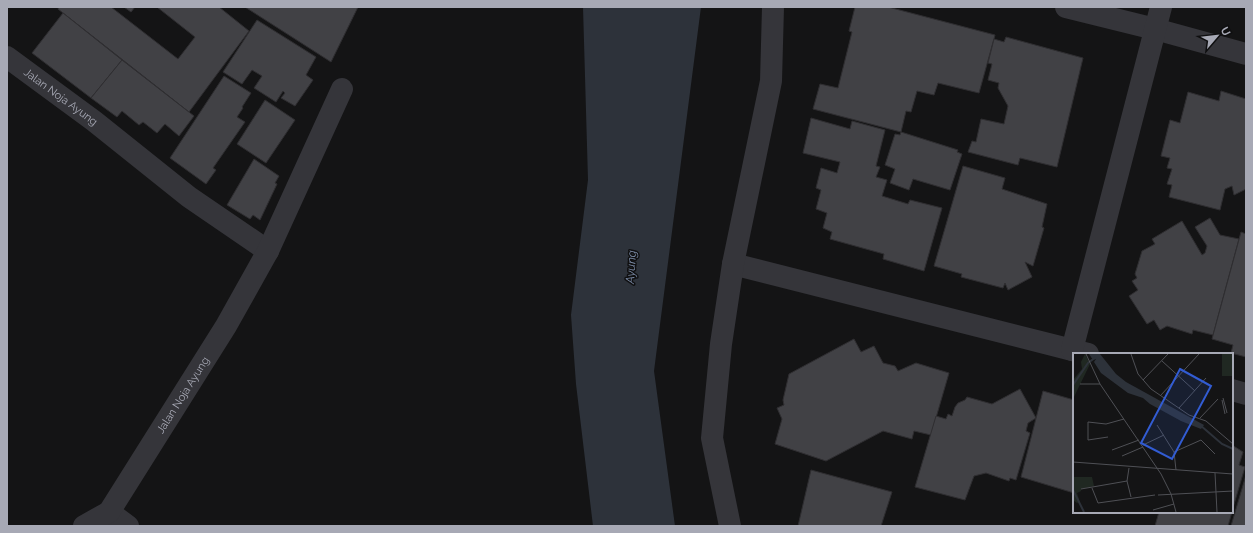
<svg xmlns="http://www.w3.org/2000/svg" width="1253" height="533" font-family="Raleway,sans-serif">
  <rect width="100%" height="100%" fill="#141415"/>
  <!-- water -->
  <path fill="#2d323a" d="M 583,7 L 701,7 L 654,371 L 675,526 L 593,526 L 576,384 L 571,315 L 588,180 Z"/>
  <!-- building -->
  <g fill="#414145" stroke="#2f2e31">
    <path d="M 59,7 L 111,7 L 178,59 L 195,37 L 157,7 L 219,7 L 249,31 L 189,112 L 58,9 Z"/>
    <path d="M 124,7 L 135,7 L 131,12 Z"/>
    <path d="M 245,7 L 358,7 L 331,62 Z"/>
    <path d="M 855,7 L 888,7 L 995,35 L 979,93 L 938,83 L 934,95 L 917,91 L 911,112 L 906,111 L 901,132 L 813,109 L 820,84 L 838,88 L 852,32 L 849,31 Z"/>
    <path d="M 63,13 L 122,60 L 91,98 L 32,53 Z"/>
    <path d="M 257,20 L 316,57 L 306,75 L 313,80 L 295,106 L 281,98 L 285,93 L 283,91 L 276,102 L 254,88 L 262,76 L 252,70 L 242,84 L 223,72 Z"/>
    <path d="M 1006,37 L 1083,58 L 1057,167 L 1020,158 L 1018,165 L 968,152 L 972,141 L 976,142 L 981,119 L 1004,124 L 1008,106 L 998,88 L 999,83 L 988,80 L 992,64 L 988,63 L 994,39 L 1004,42 Z"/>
    <path d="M 122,60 L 194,116 L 179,136 L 165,124 L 157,133 L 143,122 L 139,125 L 122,111 L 117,117 L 91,98 Z"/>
    <path d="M 224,76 L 251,93 L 242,107 L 243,108 L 237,117 L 245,122 L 213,168 L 216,170 L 206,184 L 170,158 Z"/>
    <path d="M 1221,91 L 1246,99 L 1246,189 L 1234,195 L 1232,186 L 1225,189 L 1220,210 L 1169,197 L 1172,185 L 1167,184 L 1172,169 L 1167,168 L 1170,158 L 1161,156 L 1170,120 L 1180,123 L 1188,92 L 1219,101 Z"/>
    <path d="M 265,100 L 295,120 L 266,163 L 237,144 Z"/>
    <path d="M 811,118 L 850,129 L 852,121 L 885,130 L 876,166 L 880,167 L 876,177 L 887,180 L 882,196 L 908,204 L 910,200 L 942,208 L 924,271 L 883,259 L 884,254 L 830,239 L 832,232 L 823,228 L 827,213 L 816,209 L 821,190 L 816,188 L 821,168 L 837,173 L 840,162 L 803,153 Z"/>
    <path d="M 901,132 L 958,150 L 957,152 L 962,154 L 950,190 L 913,179 L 909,190 L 890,183 L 895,169 L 885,165 L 895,134 L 900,135 Z"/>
    <path d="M 254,159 L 279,176 L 275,183 L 277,184 L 260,220 L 253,215 L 250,219 L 227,205 Z"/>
    <path d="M 963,166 L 1005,178 L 1002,189 L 1047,204 L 1042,227 L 1044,228 L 1033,266 L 1025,262 L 1032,277 L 1008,290 L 1005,283 L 1003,288 L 961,277 L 962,274 L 934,266 Z"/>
    <path d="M 1210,218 L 1220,235 L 1239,239 L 1213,335 L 1193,330 L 1192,334 L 1167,326 L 1160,330 L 1154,320 L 1147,324 L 1129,296 L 1138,290 L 1132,281 L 1137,278 L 1135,274 L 1142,251 L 1155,244 L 1152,239 L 1182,221 L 1202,255 L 1205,253 L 1207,246 L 1195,227 Z"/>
    <path d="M 1241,232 L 1246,234 L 1246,357 L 1231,353 L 1233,345 L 1212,339 Z"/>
    <path d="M 854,339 L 861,352 L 874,346 L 883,363 L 895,366 L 898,371 L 916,363 L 949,373 L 931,435 L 914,431 L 912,439 L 883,431 L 826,461 L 775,444 L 782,419 L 777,408 L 784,405 L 783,400 L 789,374 Z"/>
    <path d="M 1020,389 L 1036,418 L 1028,423 L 1026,431 L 1030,433 L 1016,480 L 1010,478 L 1009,481 L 986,473 L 974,476 L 965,500 L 915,487 L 936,416 L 946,419 L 948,414 L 952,416 L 955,407 L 958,403 L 965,400 L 967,397 L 992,404 Z"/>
    <path d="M 1043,391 L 1074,400 L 1074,493 L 1021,477 Z"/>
    <path d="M 1232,445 L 1243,452 L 1239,465 L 1245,467 L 1232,511 Z"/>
    <path d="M 811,470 L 892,492 L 881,526 L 798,526 Z"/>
    <path d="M 1246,475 L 1246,526 L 1231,526 Z"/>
    <path d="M 1159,512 L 1232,512 L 1228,526 L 1155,526 Z"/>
  </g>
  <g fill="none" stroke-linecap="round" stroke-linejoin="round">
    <!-- street -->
    <g stroke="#35353a" stroke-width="22">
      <path d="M 1066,7 L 1155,29 L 1246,54"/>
      <path id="s1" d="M 7,57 L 94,121 L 189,197 L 268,251"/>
      <path d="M 733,264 L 1088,354"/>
      <path d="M 1072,350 L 1161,7"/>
      <path d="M 1232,390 L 1246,394"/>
      <path d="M 109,512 L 128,526"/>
      <path id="s2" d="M 84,526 L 109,512 L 226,326 L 268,251 L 342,89"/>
      <path d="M 730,526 L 712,438 L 721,344 L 733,264 L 771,81 L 773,7"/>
    </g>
  </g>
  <g text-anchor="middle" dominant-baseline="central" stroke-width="3" stroke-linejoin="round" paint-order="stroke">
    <!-- street labels -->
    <g font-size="11" fill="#a7a9b5" stroke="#0f0f10">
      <text stroke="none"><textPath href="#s1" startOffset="67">Jalan Noja Ayung</textPath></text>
      <text stroke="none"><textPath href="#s2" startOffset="167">Jalan Noja Ayung</textPath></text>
    </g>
    <!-- water labels -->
    <g font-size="12" font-style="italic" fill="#8091ad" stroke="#0f0f10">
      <text transform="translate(631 267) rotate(-87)">Ayung</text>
    </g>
  </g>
  <!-- overview -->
  <g transform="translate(1073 353)">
    <rect width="160" height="160" fill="#141415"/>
    <path d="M 12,1 L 17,11 L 1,44 L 0,74 L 0,27 L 9,16 L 8,9 ZM 149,1 L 160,1 L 160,23 L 149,23 ZM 0,124 L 19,124 L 21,133 L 8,136 L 8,138 L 4,140 L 7,149 L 4,150 L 0,147 Z" fill="#202822"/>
    <path d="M 16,1 L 27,1 L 43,21 L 53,29 L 131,72 L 128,76 L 108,68 L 77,51 L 70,45 L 55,40 L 28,20 L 21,9 L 23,6 L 20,7 Z" fill="#2d323a"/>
    <path fill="none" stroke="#2d323a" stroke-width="2" d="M 0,32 L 15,10 L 23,4M 127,72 L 149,91 L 160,96M 0,137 L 11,159"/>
    <path fill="none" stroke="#4f5055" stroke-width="1" d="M 13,1 L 27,31 L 88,121 L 98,141 L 103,159M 58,1 L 65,21 L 78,36 L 116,62 L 133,68 L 160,91M 89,8 L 122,38M 70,27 L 95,1M 7,31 L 27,31M 88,42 L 126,1M 150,45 L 154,60M 149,47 L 152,61M 106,55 L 133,25M 127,65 L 145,46M 84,72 L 101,99 L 103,117M 35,84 L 15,87 L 15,69 L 33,71 L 51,66M 70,92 L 91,82M 39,97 L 66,87M 101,99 L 128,87 L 142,101M 49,103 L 70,94M 0,109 L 160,121M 56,115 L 54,128 L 58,144M 142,120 L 144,159M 19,135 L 25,150 L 82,142M 8,136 L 54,128M 85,142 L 160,138M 80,157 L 101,151"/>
    <path fill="#325cd3" fill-opacity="0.15" stroke="#325cd3" stroke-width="2" d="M 107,16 L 138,33 L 99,106 L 68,90 Z"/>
    <rect width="160" height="160" fill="none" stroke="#a7a9b5" stroke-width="2"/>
  </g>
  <!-- border -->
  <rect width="1253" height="533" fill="none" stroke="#a7a9b5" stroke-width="16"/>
  <!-- north arrow -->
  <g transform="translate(1217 36) rotate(62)" stroke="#0f0f10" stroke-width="3" paint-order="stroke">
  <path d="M0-3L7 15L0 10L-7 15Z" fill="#a7a9b5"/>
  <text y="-6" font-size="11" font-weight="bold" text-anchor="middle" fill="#a7a9b5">U</text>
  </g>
</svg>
